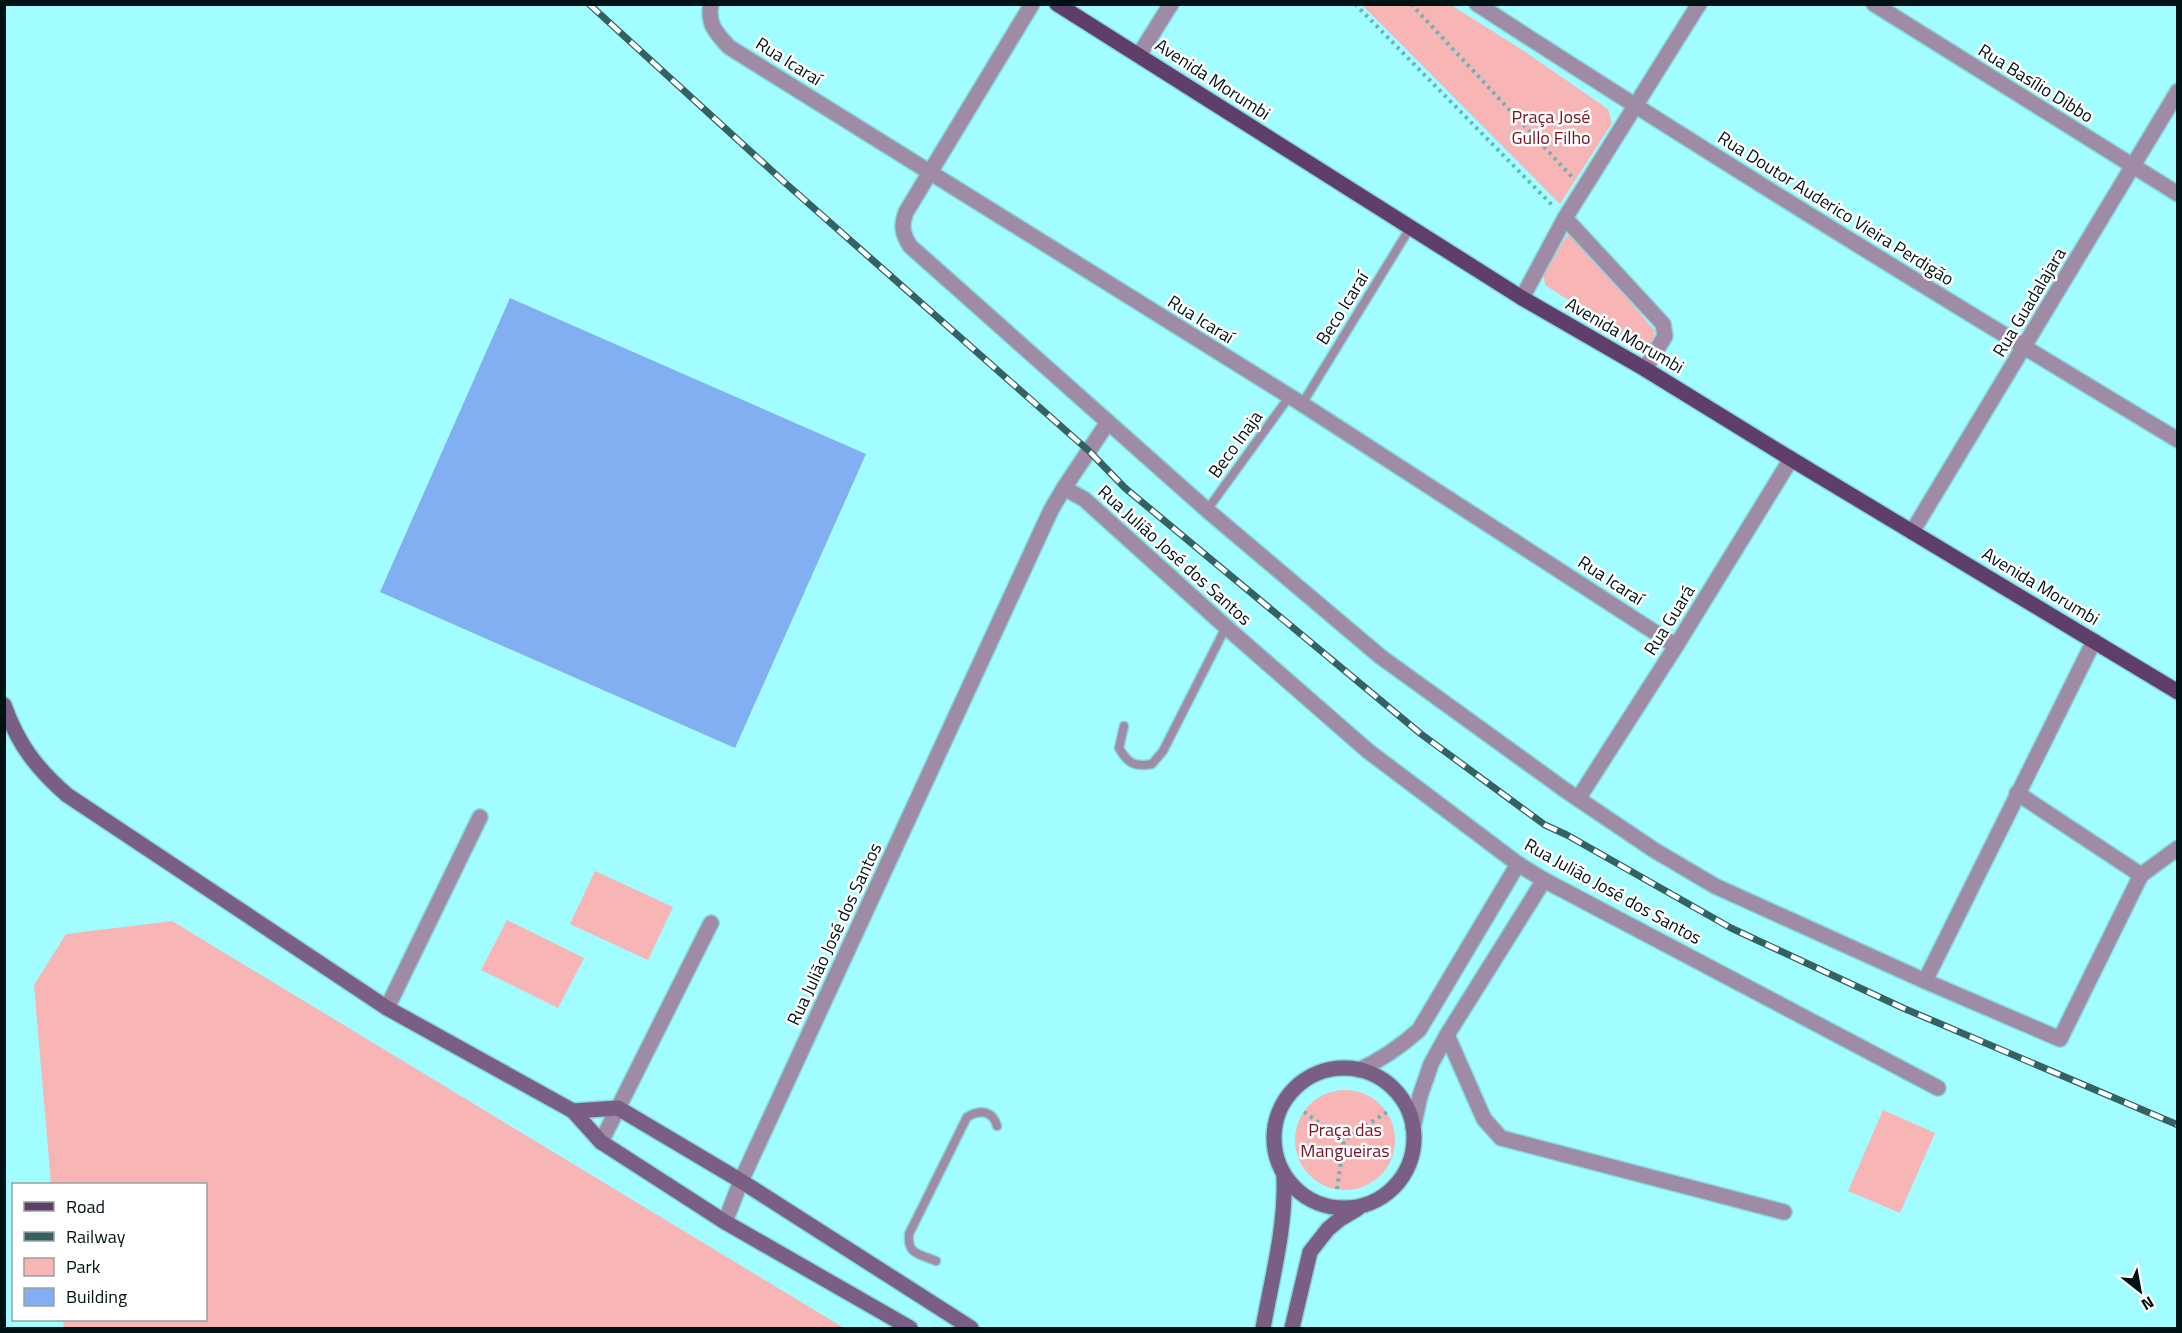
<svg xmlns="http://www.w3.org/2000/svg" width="2182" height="1333" font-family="'Titillium Web',sans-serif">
  <rect width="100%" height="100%" fill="#a1fdff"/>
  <!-- green -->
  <g fill="#f7b5b6">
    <path d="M 1362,5 L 1451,5 L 1524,51 L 1608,109 L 1612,123 L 1560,204 Z"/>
    <path d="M 1570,231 L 1655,331 L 1652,342 L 1644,349 L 1545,285 L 1543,273 Z"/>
    <path d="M 595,871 L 673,907 L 648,960 L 570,924 Z"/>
    <path d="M 507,920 L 584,958 L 558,1008 L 481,970 Z"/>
    <path d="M 172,921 L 844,1328 L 64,1328 L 63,1320 L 206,1320 L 206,1184 L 51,1184 L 34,985 L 66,934 Z"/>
    <circle cx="1345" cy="1140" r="50"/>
    <path d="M 1883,1110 L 1935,1133 L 1900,1213 L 1848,1191 Z"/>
  </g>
  <!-- building -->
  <path fill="#82aff2" d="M 510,298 L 866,454 L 735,748 L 380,592 Z"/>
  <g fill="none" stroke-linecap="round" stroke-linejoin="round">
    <defs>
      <g id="lane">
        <path d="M 1302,404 L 1410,228"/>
        <path d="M 1207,510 L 1289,397"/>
        <path d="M 1124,726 L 1119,748 C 1128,764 1135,767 1152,764 L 1163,751 L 1226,627"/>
        <path d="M 936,1261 C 920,1254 907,1255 909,1234 L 967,1117 C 981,1109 993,1111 997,1126"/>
      </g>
      <g id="street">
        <path d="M 711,4 C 707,24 716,33 729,47 L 1302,404 L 1676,646"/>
        <path d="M 1032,4 L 906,212 C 901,226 902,233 910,246 L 1207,510 L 1381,657 L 1565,790 L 1654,850 L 1715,886 L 1925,981 L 2060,1039 L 2141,875 L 2178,848"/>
        <path d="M 1477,4 C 1708,154 1942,298 2178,440"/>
        <path d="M 1874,4 L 2178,194"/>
        <path d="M 1139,55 L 1171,4"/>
        <path d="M 1565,218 L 1663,324 L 1665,336 L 1645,369"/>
        <path d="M 1522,298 L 1565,218 L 1699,4"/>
        <path d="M 1064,488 L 1108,422"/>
        <path d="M 1912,532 L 2178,91"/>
        <path d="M 2017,793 L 2141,875"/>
        <path d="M 1578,799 L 1676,646 L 1791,459"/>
        <path d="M 1925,981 L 2094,641"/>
        <path d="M 387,1008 L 480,817"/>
        <path d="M 1447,1035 L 1484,1119 L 1501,1138 L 1784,1212"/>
        <path d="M 1359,1070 C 1383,1059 1400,1047 1419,1030 L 1518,864"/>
        <path d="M 1413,1128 L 1420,1096 L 1431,1064 L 1447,1035 L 1544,880"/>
        <path d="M 601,1142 L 711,923"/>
        <path d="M 725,1222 L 741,1181 L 1051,510 L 1064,488 L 1084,499 L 1226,627 L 1368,751 L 1518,864 L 1544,880 L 1938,1088"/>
      </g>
      <g id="secondary">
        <path d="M 4,705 C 18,744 36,768 67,795 L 387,1008 L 573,1111 L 601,1142 L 725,1222 L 910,1328"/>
        <circle cx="1344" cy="1138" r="70"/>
        <path d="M 573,1111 L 618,1108 L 741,1181 L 971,1328"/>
        <path d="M 1263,1328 C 1272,1278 1286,1227 1284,1176"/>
        <path d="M 1292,1328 L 1310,1252 L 1328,1229 L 1340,1219 L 1357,1209"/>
      </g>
      <path id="primary" d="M 1057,4 L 1522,298 L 1645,369 L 1791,459 L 2178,692"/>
    </defs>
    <!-- lane casing -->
    <use href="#lane" stroke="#87d8d9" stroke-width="11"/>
    <!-- street casing -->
    <use href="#street" stroke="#87d8d9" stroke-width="18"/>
    <!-- secondary casing -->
    <use href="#secondary" stroke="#87d8d9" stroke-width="18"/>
    <!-- primary casing -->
    <use href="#primary" stroke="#87d8d9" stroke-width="18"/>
    <!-- path -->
    <g stroke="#6db1b3" stroke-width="4" stroke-dasharray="3 4.5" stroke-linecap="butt">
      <path d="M 1355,4 L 1554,207"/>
      <path d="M 1411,4 L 1573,178"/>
      <path d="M 1304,1112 L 1344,1140"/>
      <path d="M 1337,1189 L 1344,1140 L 1387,1112"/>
    </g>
    <!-- lane -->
    <use href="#lane" stroke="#9f8ba5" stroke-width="8"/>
    <!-- street -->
    <use href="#street" stroke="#9f8ba5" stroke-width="15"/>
    <!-- secondary -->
    <use href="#secondary" stroke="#7a5e83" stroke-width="15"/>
    <!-- primary -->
    <use href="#primary" stroke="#603e6b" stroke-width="15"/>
    <defs>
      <path id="rail" d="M 589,4 L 783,181 L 1089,451 L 1125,488 L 1421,734 L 1545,825 L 1567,835 L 1731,928 L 1903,1008 L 2178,1125"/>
    </defs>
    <!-- rail casing -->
    <use href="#rail" stroke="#366163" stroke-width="7"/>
    <!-- rail -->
    <use href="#rail" stroke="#fff" stroke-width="4.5" stroke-dasharray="14" stroke-linecap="butt"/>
  </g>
  <g text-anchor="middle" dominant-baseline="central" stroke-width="5" stroke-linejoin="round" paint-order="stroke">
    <!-- street labels -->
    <g font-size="18" fill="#001314" stroke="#fff">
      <text transform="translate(789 61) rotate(32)">Rua Icaraí</text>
      <text transform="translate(1213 79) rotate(33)">Avenida Morumbi</text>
      <text transform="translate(2036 83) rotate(32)">Rua Basílio Dibbo</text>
      <text transform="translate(1836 208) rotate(32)">Rua Doutor Auderico Vieira Perdigão</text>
      <text transform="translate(2029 302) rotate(-59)">Rua Guadalajara</text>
      <text transform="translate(1342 308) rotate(-58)">Beco Icaraí</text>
      <text transform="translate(1201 319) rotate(32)">Rua Icaraí</text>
      <text transform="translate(1625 335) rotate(30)">Avenida Morumbi</text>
      <text transform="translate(1235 444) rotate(-54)">Beco Inaja</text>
      <text transform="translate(1175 555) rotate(42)">Rua Julião José dos Santos</text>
      <text transform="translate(1611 580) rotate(33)">Rua Icaraí</text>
      <text transform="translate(2041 586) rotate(31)">Avenida Morumbi</text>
      <text transform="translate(1669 620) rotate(-58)">Rua Guará</text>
      <text transform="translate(1613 891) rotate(29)">Rua Julião José dos Santos</text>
      <text transform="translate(834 934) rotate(-65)">Rua Julião José dos Santos</text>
    </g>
    <!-- park labels -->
    <g font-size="18" fill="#731323" stroke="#fff">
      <text x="1551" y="116">Praça José<tspan x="1551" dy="21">Gullo Filho</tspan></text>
      <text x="1345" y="1129">Praça das<tspan x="1345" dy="21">Mangueiras</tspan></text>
    </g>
  </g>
  <!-- border -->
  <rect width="2182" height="1333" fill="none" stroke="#001314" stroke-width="12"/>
  <!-- legend -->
  <rect x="12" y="1183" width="195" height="138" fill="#ffffff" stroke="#99a1a1" stroke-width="1.5"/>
  <rect x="24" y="1202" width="30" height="9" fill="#603e6b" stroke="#99a1a1" stroke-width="1.5"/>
  <text x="66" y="1213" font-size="18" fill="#001314">Road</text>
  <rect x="24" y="1232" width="30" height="9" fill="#366163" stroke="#99a1a1" stroke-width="1.5"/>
  <text x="66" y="1243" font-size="18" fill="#001314">Railway</text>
  <rect x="24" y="1258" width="30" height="18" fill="#f7b5b6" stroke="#99a1a1" stroke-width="1.5"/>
  <text x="66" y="1273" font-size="18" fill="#001314">Park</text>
  <rect x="24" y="1288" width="30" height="18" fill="#82aff2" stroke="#99a1a1" stroke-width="1.5"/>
  <text x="66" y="1303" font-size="18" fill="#001314">Building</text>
  <!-- north arrow -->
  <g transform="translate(2140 1291) rotate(149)" stroke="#ffffff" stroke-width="4.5" paint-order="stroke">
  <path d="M0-4.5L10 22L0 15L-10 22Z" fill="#001314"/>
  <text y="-9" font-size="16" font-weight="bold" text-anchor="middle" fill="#001314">N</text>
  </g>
</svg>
